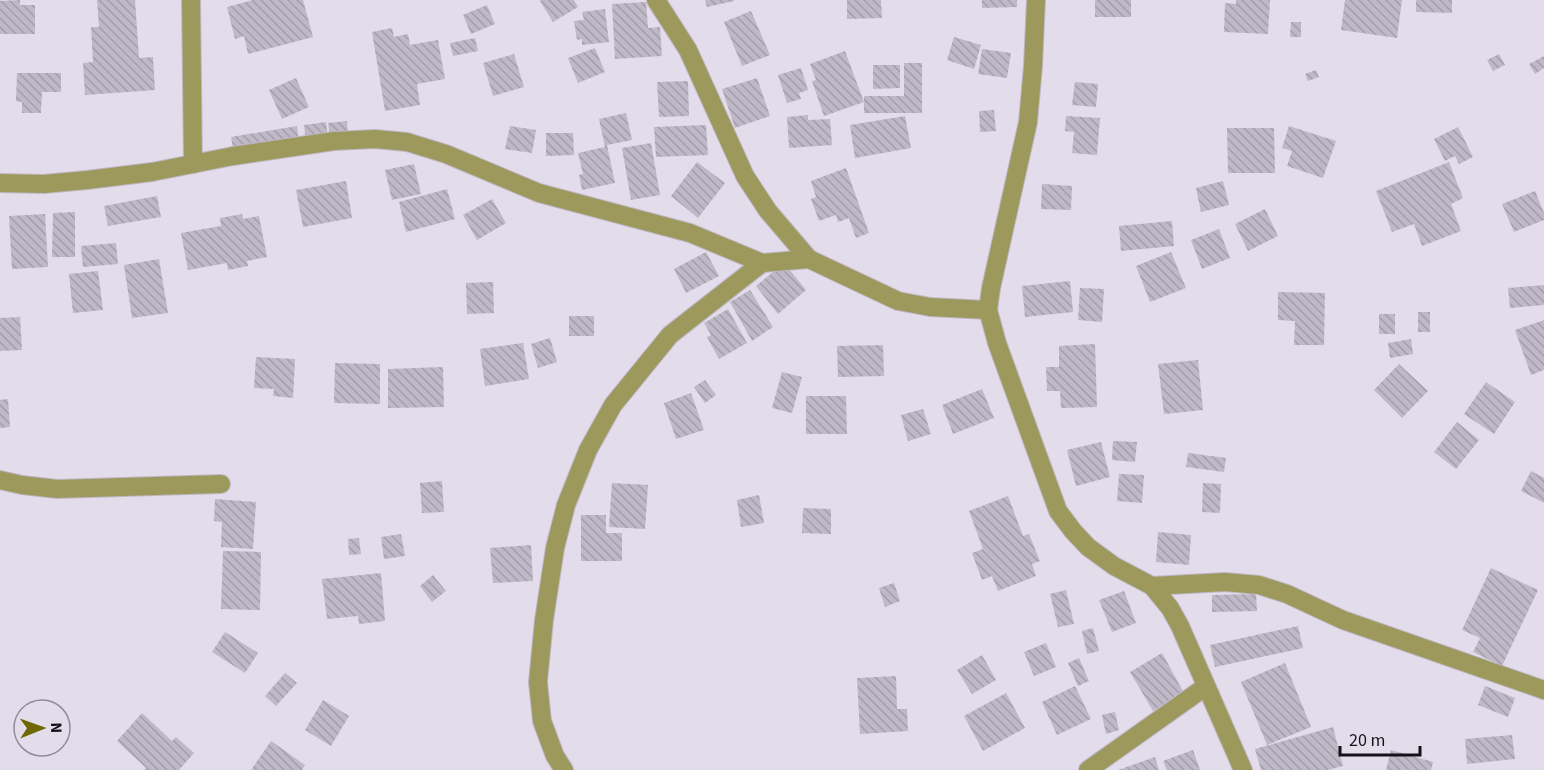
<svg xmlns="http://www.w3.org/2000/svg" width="1544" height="770" font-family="'Source Sans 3',sans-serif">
  <defs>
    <pattern id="building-back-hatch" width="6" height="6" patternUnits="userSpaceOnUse" patternTransform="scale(1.5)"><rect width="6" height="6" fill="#bfb9c7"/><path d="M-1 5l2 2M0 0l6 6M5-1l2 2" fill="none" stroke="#a39eaa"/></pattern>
  </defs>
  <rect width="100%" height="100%" fill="#e3dceb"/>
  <!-- building -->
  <g fill="url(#building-back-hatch)">
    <path d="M 20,0 L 20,5 L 35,5 L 35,34 L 0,34 L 0,1 Z"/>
    <path d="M 97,0 L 135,0 L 139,58 L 153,57 L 155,90 L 85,95 L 83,63 L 93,62 L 91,27 L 99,27 Z"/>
    <path d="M 253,0 L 303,0 L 313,37 L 248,54 L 244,36 L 235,39 L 227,7 Z"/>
    <path d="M 542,0 L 574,0 L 578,7 L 553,22 L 540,1 Z"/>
    <path d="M 705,0 L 734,0 L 734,1 L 707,7 Z"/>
    <path d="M 847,0 L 881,0 L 882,18 L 847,19 Z"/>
    <path d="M 982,0 L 1017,0 L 1017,7 L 982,8 Z"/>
    <rect x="1095" y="0" width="36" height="17"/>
    <path d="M 1236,0 L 1270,0 L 1268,34 L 1224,32 L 1225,3 L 1236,4 Z"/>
    <path d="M 1345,0 L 1402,0 L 1397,38 L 1341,30 Z"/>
    <path d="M 1416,0 L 1452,0 L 1452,13 L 1416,12 Z"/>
    <path d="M 646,2 L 648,28 L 660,27 L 662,56 L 615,59 L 612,4 Z"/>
    <path d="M 487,5 L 495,24 L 471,34 L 463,15 Z"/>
    <path d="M 605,9 L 609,42 L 582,45 L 582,39 L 577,40 L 574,21 L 584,20 L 582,12 Z"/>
    <path d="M 751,11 L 770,55 L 742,66 L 724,22 Z"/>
    <path d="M 1291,22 L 1301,22 L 1301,37 L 1290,37 Z"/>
    <path d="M 392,28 L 394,37 L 408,34 L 410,45 L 438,40 L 445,79 L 417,84 L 420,105 L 385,111 L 372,32 Z"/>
    <path d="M 954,37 L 981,45 L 974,69 L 947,60 Z"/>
    <path d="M 475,38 L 478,51 L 453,56 L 450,43 Z"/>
    <path d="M 595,48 L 605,72 L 578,83 L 568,58 Z"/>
    <path d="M 982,49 L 1011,53 L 1007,78 L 978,74 Z"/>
    <path d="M 845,51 L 864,102 L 824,116 L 812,81 L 816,80 L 810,64 Z"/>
    <path d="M 514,54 L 524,87 L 493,96 L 483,63 Z"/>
    <path d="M 1499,54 L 1505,65 L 1493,71 L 1487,60 Z"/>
    <path d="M 1544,56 L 1544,68 L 1535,74 L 1529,64 Z"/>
    <path d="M 904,63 L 922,63 L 922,113 L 864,113 L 864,96 L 904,96 Z"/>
    <path d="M 873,65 L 900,65 L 900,88 L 873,89 Z"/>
    <path d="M 801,68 L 808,90 L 799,93 L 801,99 L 787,103 L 778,75 Z"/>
    <path d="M 1316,70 L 1319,77 L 1308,81 L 1305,74 Z"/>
    <path d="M 17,73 L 61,73 L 61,92 L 42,92 L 41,113 L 22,113 L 22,102 L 16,101 Z"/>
    <path d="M 296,78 L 309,107 L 282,119 L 269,90 Z"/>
    <path d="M 757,78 L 770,116 L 735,128 L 722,89 Z"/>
    <path d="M 688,81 L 689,116 L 659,117 L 657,82 Z"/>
    <path d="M 1075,82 L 1098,84 L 1096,107 L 1072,105 Z"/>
    <path d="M 994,110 L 996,131 L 980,132 L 979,111 Z"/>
    <path d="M 626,113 L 632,140 L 607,145 L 615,183 L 582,190 L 579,175 L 583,174 L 578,153 L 605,147 L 599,119 Z"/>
    <path d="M 808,115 L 808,120 L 830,119 L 832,145 L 789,148 L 787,117 Z"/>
    <path d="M 905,116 L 911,148 L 855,158 L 850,125 Z"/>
    <path d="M 1066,116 L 1100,118 L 1097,155 L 1072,153 L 1074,132 L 1065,131 Z"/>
    <path d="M 347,121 L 348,135 L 330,137 L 328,123 Z"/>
    <path d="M 326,122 L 328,139 L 306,142 L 304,125 Z"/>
    <path d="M 706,125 L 708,155 L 656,157 L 654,127 Z"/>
    <path d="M 297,126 L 299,143 L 234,153 L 231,137 Z"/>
    <path d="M 510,126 L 536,130 L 532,153 L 505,149 Z"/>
    <path d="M 1289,126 L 1336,141 L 1323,178 L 1287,166 L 1292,151 L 1282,148 Z"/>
    <path d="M 1458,127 L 1473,157 L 1459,164 L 1455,156 L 1445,161 L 1434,139 Z"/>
    <path d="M 1227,128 L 1274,128 L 1275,173 L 1228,173 Z"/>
    <path d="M 546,133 L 573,133 L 574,155 L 546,156 Z"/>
    <path d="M 651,143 L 660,195 L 631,200 L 622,148 Z"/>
    <path d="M 697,162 L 725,183 L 698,218 L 671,196 Z"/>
    <path d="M 1449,162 L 1463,198 L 1451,204 L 1461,231 L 1422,246 L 1414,224 L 1392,232 L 1376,191 Z"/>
    <path d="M 414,164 L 421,194 L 392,200 L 385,170 Z"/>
    <path d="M 846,168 L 869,233 L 856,238 L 849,218 L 838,222 L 836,215 L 819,221 L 811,199 L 816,197 L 811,181 Z"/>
    <path d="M 346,181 L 352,218 L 303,227 L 296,190 Z"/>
    <path d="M 1223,181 L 1229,205 L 1201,212 L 1196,188 Z"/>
    <path d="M 1042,184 L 1072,186 L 1071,210 L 1041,209 Z"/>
    <path d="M 447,189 L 455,219 L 406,232 L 399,202 Z"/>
    <path d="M 1535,191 L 1544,213 L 1544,220 L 1514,232 L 1502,204 Z"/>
    <path d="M 157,196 L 161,217 L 108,226 L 104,206 Z"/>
    <path d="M 492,199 L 506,223 L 477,240 L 463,215 Z"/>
    <path d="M 1265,209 L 1278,236 L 1248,251 L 1235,224 Z"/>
    <path d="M 75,212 L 75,257 L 52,257 L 53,213 Z"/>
    <path d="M 45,214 L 48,267 L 12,269 L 9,216 Z"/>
    <path d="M 242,214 L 243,219 L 259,216 L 267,257 L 247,261 L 248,266 L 228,270 L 227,263 L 188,270 L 181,233 L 221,226 L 220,218 Z"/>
    <path d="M 1172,221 L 1174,246 L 1121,251 L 1119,226 Z"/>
    <path d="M 1219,229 L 1230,258 L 1202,269 L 1191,240 Z"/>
    <path d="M 116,243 L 118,264 L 83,267 L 81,246 Z"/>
    <path d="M 706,252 L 719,276 L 686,293 L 674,269 Z"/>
    <path d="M 1171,252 L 1186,288 L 1150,302 L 1136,266 Z"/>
    <path d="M 159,259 L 168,313 L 132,318 L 124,265 Z"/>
    <path d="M 784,263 L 806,290 L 778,314 L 756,286 Z"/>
    <path d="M 98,271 L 103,310 L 73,313 L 69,274 Z"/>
    <path d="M 1070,281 L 1073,312 L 1025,317 L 1022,286 Z"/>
    <path d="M 493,282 L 494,313 L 467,314 L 466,283 Z"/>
    <path d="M 1544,285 L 1544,305 L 1510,308 L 1508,288 Z"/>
    <path d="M 1080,288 L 1104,289 L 1102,322 L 1078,320 Z"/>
    <path d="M 750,290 L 773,327 L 752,341 L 730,302 Z"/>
    <path d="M 1278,292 L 1325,293 L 1324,345 L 1294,345 L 1295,321 L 1278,320 Z"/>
    <path d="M 728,309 L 747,343 L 719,359 L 707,337 L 711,335 L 704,323 Z"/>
    <rect x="1418" y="312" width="12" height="20"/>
    <rect x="1379" y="314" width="16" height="20"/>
    <rect x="569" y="316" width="25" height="20"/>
    <path d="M 20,317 L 22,350 L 0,351 L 0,318 Z"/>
    <path d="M 1544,320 L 1544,370 L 1531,375 L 1515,330 Z"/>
    <path d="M 550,338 L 557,362 L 538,368 L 531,344 Z"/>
    <path d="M 1411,339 L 1413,354 L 1390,358 L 1388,343 Z"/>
    <path d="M 523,343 L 529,379 L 485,386 L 480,349 Z"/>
    <path d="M 1095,344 L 1097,407 L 1061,408 L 1060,391 L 1047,391 L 1046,367 L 1059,367 L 1059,346 Z"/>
    <path d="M 883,345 L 884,376 L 838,377 L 837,346 Z"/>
    <path d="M 256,357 L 295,359 L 293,398 L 273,396 L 274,389 L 254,388 Z"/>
    <path d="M 1198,360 L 1203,410 L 1164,414 L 1158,364 Z"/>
    <path d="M 335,363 L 380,364 L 380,404 L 334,403 Z"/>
    <path d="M 1399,364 L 1428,391 L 1402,418 L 1374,390 Z"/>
    <path d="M 443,367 L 444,407 L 388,408 L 388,369 Z"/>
    <path d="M 782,372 L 802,377 L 792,413 L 772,408 Z"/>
    <path d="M 705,380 L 716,395 L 705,403 L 694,387 Z"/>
    <path d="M 1486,382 L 1515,402 L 1494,434 L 1464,414 Z"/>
    <path d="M 982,389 L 994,418 L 953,434 L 942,405 Z"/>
    <path d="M 691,393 L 704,430 L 676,439 L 664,403 Z"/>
    <path d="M 806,396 L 846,396 L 847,434 L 806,434 Z"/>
    <path d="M 8,399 L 10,427 L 0,428 L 0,400 Z"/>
    <path d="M 923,409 L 931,434 L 908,441 L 901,415 Z"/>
    <path d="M 1457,422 L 1479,440 L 1456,469 L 1434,452 Z"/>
    <path d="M 1113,441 L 1137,442 L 1135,462 L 1112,460 Z"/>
    <path d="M 1101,442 L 1110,477 L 1076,486 L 1067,450 Z"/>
    <path d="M 1188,453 L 1226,458 L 1224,472 L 1186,467 Z"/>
    <path d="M 1531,471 L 1544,478 L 1544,503 L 1521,491 Z"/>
    <path d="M 1119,474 L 1144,475 L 1142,503 L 1117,501 Z"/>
    <path d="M 442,481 L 444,512 L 422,513 L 420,483 Z"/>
    <path d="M 612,483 L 648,485 L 645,529 L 609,527 Z"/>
    <path d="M 1203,483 L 1221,484 L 1220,513 L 1202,512 Z"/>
    <path d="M 759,495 L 764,523 L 741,527 L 737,500 Z"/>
    <path d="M 1008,496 L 1023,536 L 1029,534 L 1040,561 L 1032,564 L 1036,576 L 998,591 L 992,576 L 982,580 L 972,553 L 983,549 L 969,511 Z"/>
    <path d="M 215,499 L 256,502 L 253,549 L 221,547 L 222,522 L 214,521 Z"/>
    <path d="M 803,508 L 831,509 L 831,534 L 802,533 Z"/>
    <path d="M 581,515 L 606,515 L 606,533 L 622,533 L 622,561 L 581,561 Z"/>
    <path d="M 1158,532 L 1191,535 L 1189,565 L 1156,562 Z"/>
    <path d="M 401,534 L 405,556 L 384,559 L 381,537 Z"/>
    <path d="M 359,538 L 361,554 L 349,555 L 348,539 Z"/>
    <path d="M 531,545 L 533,581 L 493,583 L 490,548 Z"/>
    <path d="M 223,551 L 261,552 L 260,610 L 221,609 Z"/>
    <path d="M 1491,568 L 1538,590 L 1502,666 L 1473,652 L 1480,638 L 1462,630 Z"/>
    <path d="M 381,573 L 385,621 L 359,624 L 358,616 L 327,619 L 322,579 Z"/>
    <path d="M 433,575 L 446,591 L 432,602 L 420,586 Z"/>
    <path d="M 894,583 L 900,601 L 885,607 L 879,588 Z"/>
    <path d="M 1066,590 L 1074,624 L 1058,627 L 1050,594 Z"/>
    <path d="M 1124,591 L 1136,623 L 1112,632 L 1099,600 Z"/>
    <path d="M 1256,594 L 1257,611 L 1212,612 L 1212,595 Z"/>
    <path d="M 1298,626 L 1303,648 L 1215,667 L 1210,645 Z"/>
    <path d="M 1093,628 L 1099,651 L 1087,654 L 1082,631 Z"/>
    <path d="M 225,632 L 258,653 L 245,673 L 212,652 Z"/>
    <path d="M 1046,643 L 1056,667 L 1034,676 L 1024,652 Z"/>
    <path d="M 1162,653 L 1184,693 L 1153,711 L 1130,672 Z"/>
    <path d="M 982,655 L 996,680 L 972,694 L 957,670 Z"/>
    <path d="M 1079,658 L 1089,681 L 1078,686 L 1068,663 Z"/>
    <path d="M 1285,663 L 1311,727 L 1267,745 L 1241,682 Z"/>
    <path d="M 285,673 L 297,683 L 276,706 L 265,696 Z"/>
    <path d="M 896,676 L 897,709 L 907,709 L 908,731 L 860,734 L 857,678 Z"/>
    <path d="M 1075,686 L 1091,719 L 1057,735 L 1042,702 Z"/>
    <path d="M 1485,686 L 1515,698 L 1508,717 L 1478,705 Z"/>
    <path d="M 1006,693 L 1025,728 L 983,751 L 964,716 Z"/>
    <path d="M 323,700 L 349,716 L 331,746 L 305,730 Z"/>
    <path d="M 1115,712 L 1119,730 L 1106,734 L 1102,715 Z"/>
    <path d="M 142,713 L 172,741 L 176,737 L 194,753 L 179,770 L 144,770 L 146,768 L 117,741 Z"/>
    <path d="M 1333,727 L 1343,766 L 1328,770 L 1261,770 L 1255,749 Z"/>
    <path d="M 1512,735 L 1515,759 L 1467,764 L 1465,739 Z"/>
    <path d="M 271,741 L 305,765 L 302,770 L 251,770 Z"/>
    <path d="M 1193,750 L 1200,770 L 1167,770 L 1163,761 Z"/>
    <path d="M 1391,750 L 1433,762 L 1431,770 L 1386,770 Z"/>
    <path d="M 1155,757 L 1159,770 L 1118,770 Z"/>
  </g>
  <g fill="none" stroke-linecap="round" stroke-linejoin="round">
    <defs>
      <g id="street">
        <path d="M 191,0 L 193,164"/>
        <path d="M 656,0 L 688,50 L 745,176 L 768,211 L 809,259"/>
        <path d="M 0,183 L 44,184 L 87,180 L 152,172 L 233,156 L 334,141 L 375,139 L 407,142 L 446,154 L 539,193 L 690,233 L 762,263 L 809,259 L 898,301 L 930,307 L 988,310 L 997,343 L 1058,511 L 1073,531 L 1088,547 L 1114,566 L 1152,586 L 1170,608 L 1180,626 L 1243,770"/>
        <path d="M 988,310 L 991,288 L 1028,122 L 1033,66 L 1036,0"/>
        <path d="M 0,480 L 22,485 L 57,489 L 221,484"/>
        <path d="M 1152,586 L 1225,582 L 1259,585 L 1287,594 L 1343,620 L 1544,690"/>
        <path d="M 564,770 L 555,756 L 542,721 L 538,682 L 544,620 L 555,548 L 566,505 L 588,450 L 613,405 L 670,335 L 762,263"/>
        <path d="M 1088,770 L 1205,687"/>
      </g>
    </defs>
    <!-- street casing -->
    <use href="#street" stroke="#beb8c5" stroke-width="20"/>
    <!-- street -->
    <use href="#street" stroke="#9d995d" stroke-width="18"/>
  </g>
  <!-- north arrow -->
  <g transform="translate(42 728) rotate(89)"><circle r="28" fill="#e3dceb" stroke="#918b96" stroke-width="1.5"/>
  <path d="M0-4.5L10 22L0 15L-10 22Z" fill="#6f6800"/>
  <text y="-9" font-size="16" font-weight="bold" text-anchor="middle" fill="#151217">N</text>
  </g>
  <!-- scale -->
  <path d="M1340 746v9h80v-9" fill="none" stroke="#151217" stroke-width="3"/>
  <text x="1349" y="746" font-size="18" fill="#151217" stroke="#e3dceb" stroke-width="4.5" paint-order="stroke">20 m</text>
</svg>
